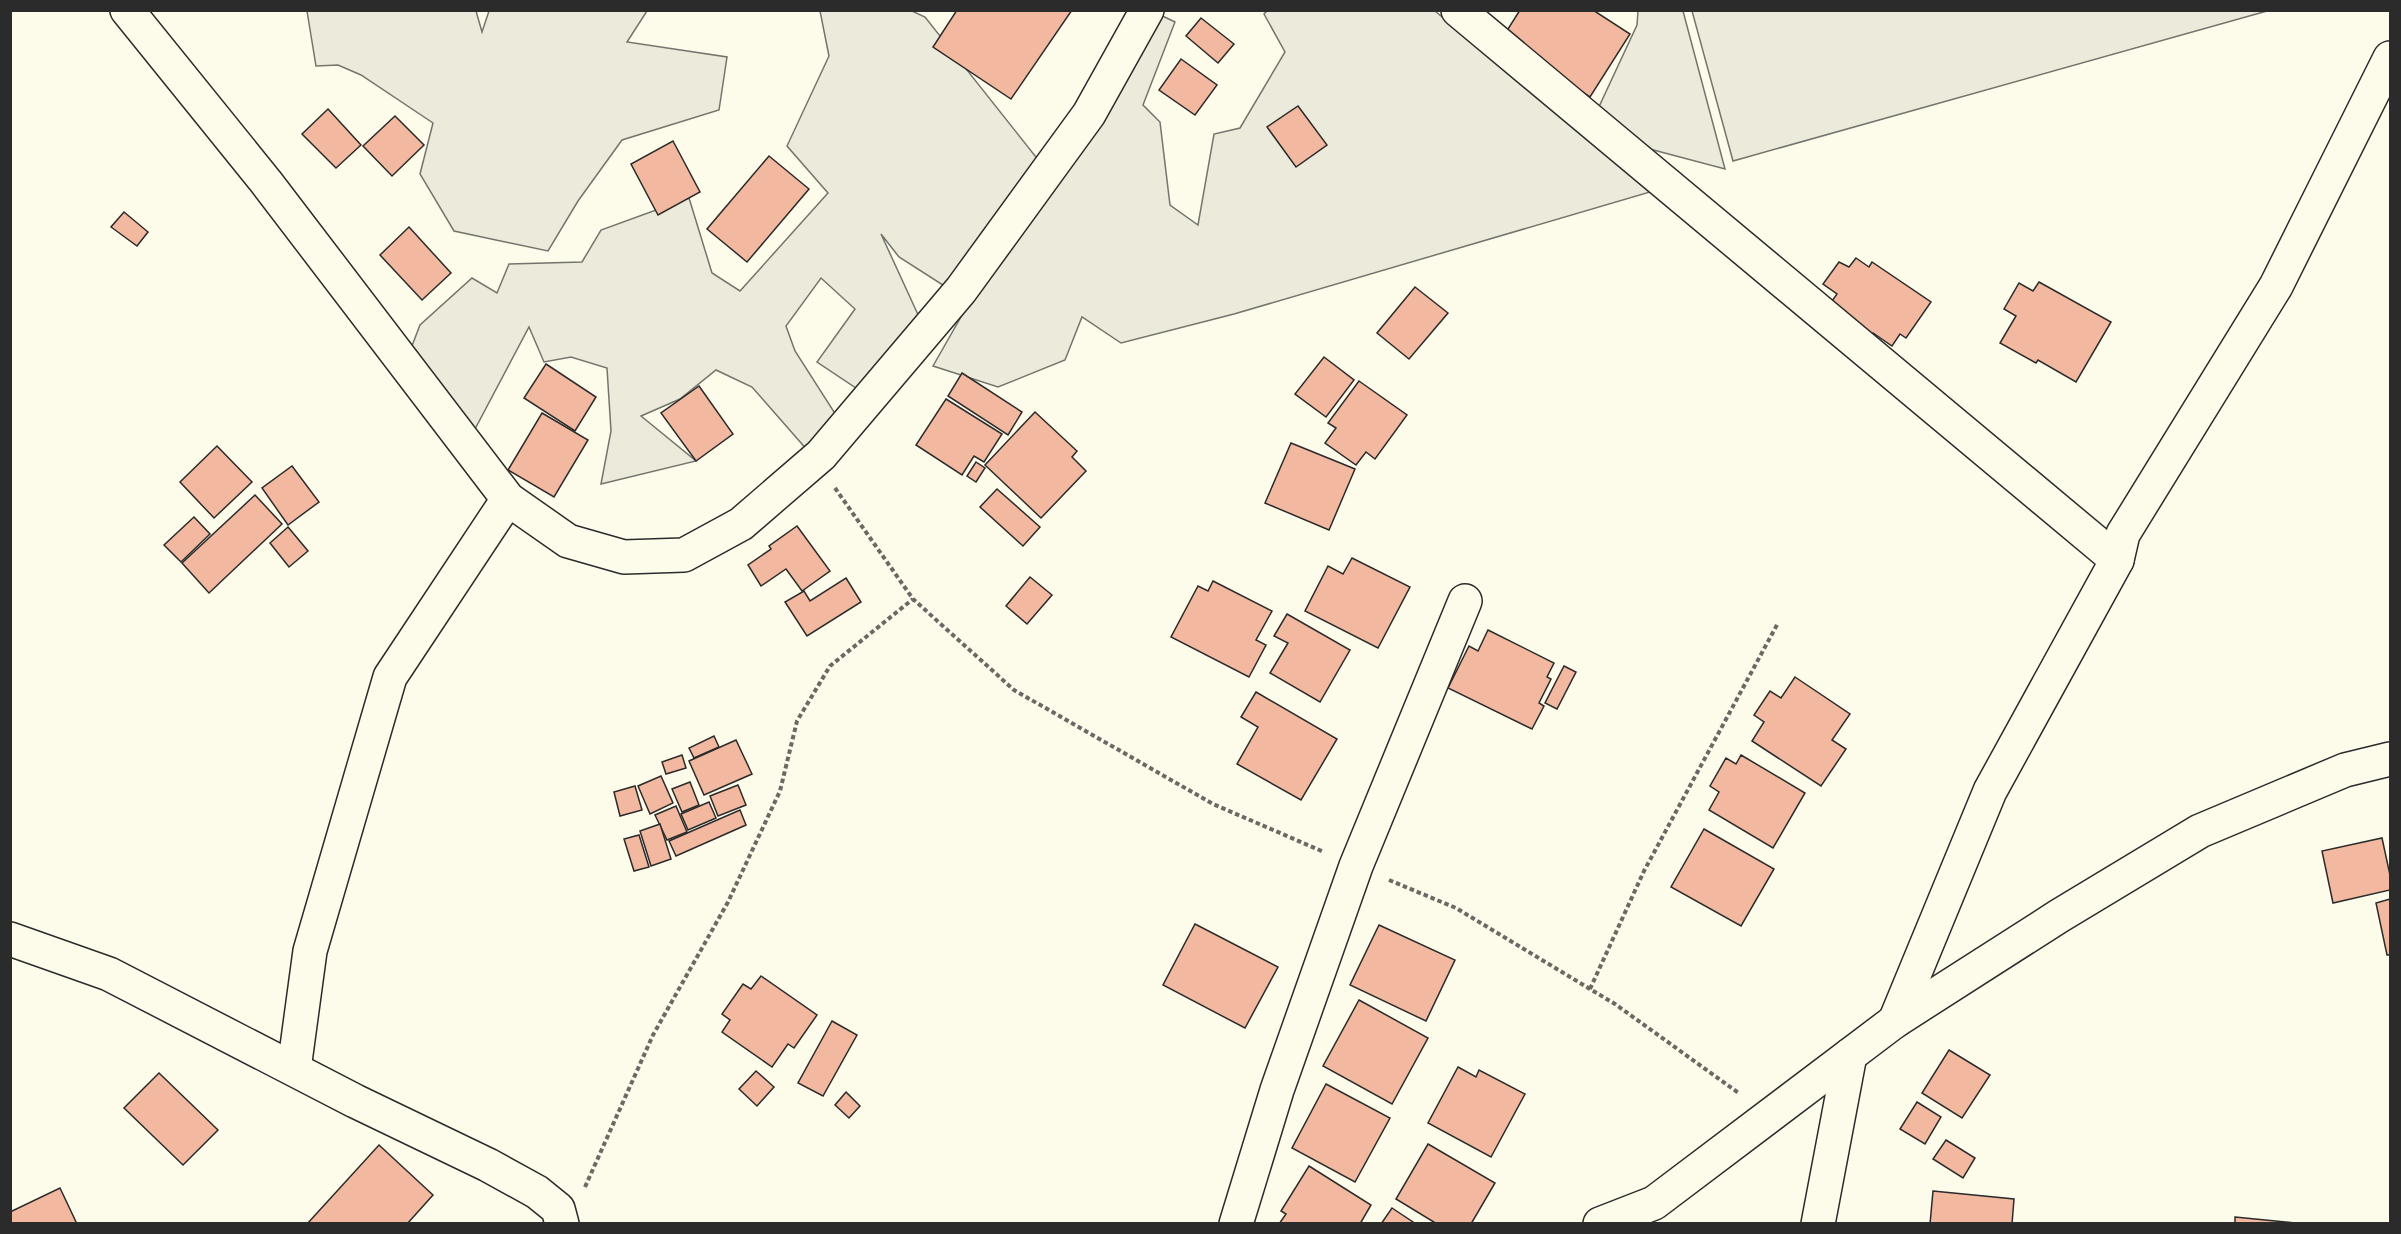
<svg xmlns="http://www.w3.org/2000/svg" width="2401" height="1234" font-family="'Exo 2',sans-serif">
  <rect width="100%" height="100%" fill="#fdfbea"/>
  <!-- green -->
  <g fill="#ecebdb" stroke="#74746e" stroke-width="1.5">
    <path d="M 307,11 L 476,11 L 482,32 L 489,11 L 647,11 L 627,42 L 727,57 L 719,110 L 622,140 L 578,201 L 548,251 L 454,231 L 420,174 L 433,123 L 361,75 L 338,65 L 316,66 Z"/>
    <path d="M 820,11 L 912,11 L 925,17 L 1047,171 L 949,289 L 899,257 L 881,234 L 926,332 L 865,394 L 817,362 L 855,309 L 821,278 L 786,326 L 795,351 L 836,415 L 816,460 L 752,387 L 716,370 L 680,399 L 641,416 L 696,461 L 601,484 L 611,431 L 607,368 L 571,357 L 544,362 L 529,327 L 466,446 L 410,351 L 420,325 L 472,278 L 497,293 L 509,264 L 582,262 L 601,230 L 689,198 L 712,273 L 740,291 L 828,193 L 787,146 L 829,56 Z"/>
    <path d="M 1152,11 L 1175,22 L 1143,105 L 1160,122 L 1170,205 L 1198,225 L 1214,134 L 1240,128 L 1285,52 L 1264,14 L 1267,11 L 1435,11 L 1650,192 L 1234,314 L 1121,343 L 1082,317 L 1065,360 L 998,387 L 933,366 L 1006,238 Z"/>
    <path d="M 1638,11 L 1683,11 L 1725,169 L 1646,148 L 1597,111 L 1637,25 Z"/>
    <path d="M 1692,11 L 1692,10 L 2267,11 L 1733,161 Z"/>
  </g>
  <!-- building -->
  <g fill="#f2b8a0" stroke="#2b2b2b" stroke-width="1.5">
    <path d="M 957,10 L 1072,10 L 1011,99 L 933,47 Z"/>
    <path d="M 1520,10 L 1593,10 L 1630,34 L 1590,97 L 1501,40 Z"/>
    <path d="M 1201,18 L 1234,44 L 1218,63 L 1186,36 Z"/>
    <path d="M 1181,59 L 1217,85 L 1195,115 L 1159,90 Z"/>
    <path d="M 1298,106 L 1327,145 L 1296,167 L 1267,127 Z"/>
    <path d="M 328,109 L 361,145 L 336,168 L 302,134 Z"/>
    <path d="M 395,116 L 424,145 L 392,176 L 363,146 Z"/>
    <path d="M 673,141 L 700,192 L 658,215 L 631,164 Z"/>
    <path d="M 769,156 L 809,189 L 747,262 L 707,229 Z"/>
    <path d="M 124,212 L 148,232 L 137,246 L 111,227 Z"/>
    <path d="M 409,227 L 451,273 L 422,300 L 380,255 Z"/>
    <path d="M 1856,258 L 1869,267 L 1872,262 L 1931,302 L 1906,338 L 1900,334 L 1892,346 L 1873,333 L 1870,337 L 1827,308 L 1837,294 L 1823,284 L 1839,262 L 1849,267 Z"/>
    <path d="M 2039,282 L 2111,322 L 2076,382 L 2038,360 L 2036,363 L 2000,343 L 2016,316 L 2004,309 L 2019,283 L 2033,291 Z"/>
    <path d="M 1415,287 L 1448,313 L 1409,359 L 1377,333 Z"/>
    <path d="M 1324,357 L 1354,380 L 1326,417 L 1295,394 Z"/>
    <path d="M 546,364 L 596,397 L 575,431 L 524,398 Z"/>
    <path d="M 962,373 L 1022,412 L 1008,435 L 948,396 Z"/>
    <path d="M 1359,381 L 1407,415 L 1375,459 L 1366,452 L 1356,465 L 1325,443 L 1336,428 L 1328,423 Z"/>
    <path d="M 699,386 L 733,434 L 696,461 L 661,413 Z"/>
    <path d="M 946,399 L 1002,434 L 984,462 L 974,456 L 962,475 L 916,445 Z"/>
    <path d="M 1035,412 L 1077,451 L 1072,457 L 1086,471 L 1041,518 L 985,465 Z"/>
    <path d="M 542,413 L 588,440 L 554,497 L 508,470 Z"/>
    <path d="M 1291,443 L 1355,469 L 1329,530 L 1265,503 Z"/>
    <path d="M 217,446 L 252,482 L 214,518 L 180,482 Z"/>
    <path d="M 976,462 L 985,468 L 976,482 L 967,476 Z"/>
    <path d="M 292,466 L 319,502 L 288,525 L 262,488 Z"/>
    <path d="M 997,489 L 1040,527 L 1023,546 L 980,507 Z"/>
    <path d="M 255,495 L 282,524 L 209,593 L 182,563 Z"/>
    <path d="M 194,517 L 210,534 L 181,562 L 164,545 Z"/>
    <path d="M 797,526 L 830,571 L 802,591 L 786,569 L 761,586 L 748,565 L 771,549 L 769,546 Z"/>
    <path d="M 288,527 L 308,551 L 289,567 L 270,543 Z"/>
    <path d="M 1352,558 L 1410,587 L 1378,648 L 1305,611 L 1328,566 L 1343,574 Z"/>
    <path d="M 1030,577 L 1052,595 L 1027,624 L 1006,606 Z"/>
    <path d="M 846,578 L 861,602 L 807,636 L 785,602 L 804,591 L 810,601 Z"/>
    <path d="M 1213,581 L 1272,611 L 1256,640 L 1266,645 L 1249,677 L 1171,637 L 1198,586 L 1208,591 Z"/>
    <path d="M 1287,614 L 1350,650 L 1320,702 L 1270,673 L 1288,643 L 1274,636 Z"/>
    <path d="M 1488,630 L 1554,663 L 1547,677 L 1551,679 L 1539,703 L 1544,706 L 1532,729 L 1448,688 L 1469,646 L 1478,651 Z"/>
    <path d="M 1564,666 L 1576,672 L 1557,709 L 1545,703 Z"/>
    <path d="M 1795,677 L 1850,714 L 1832,740 L 1846,749 L 1821,786 L 1752,741 L 1764,722 L 1754,715 L 1770,691 L 1781,698 Z"/>
    <path d="M 1256,692 L 1337,739 L 1301,800 L 1237,764 L 1258,727 L 1241,717 Z"/>
    <path d="M 714,736 L 719,747 L 694,758 L 689,748 Z"/>
    <path d="M 736,740 L 752,774 L 704,795 L 689,761 Z"/>
    <path d="M 682,755 L 686,768 L 666,774 L 662,762 Z"/>
    <path d="M 1741,755 L 1805,793 L 1773,848 L 1709,810 L 1719,792 L 1710,786 L 1726,758 L 1736,764 Z"/>
    <path d="M 661,776 L 673,803 L 650,814 L 638,786 Z"/>
    <path d="M 690,782 L 699,805 L 682,812 L 672,789 Z"/>
    <path d="M 738,785 L 746,805 L 718,816 L 710,796 Z"/>
    <path d="M 635,786 L 642,810 L 620,816 L 614,792 Z"/>
    <path d="M 709,802 L 716,818 L 688,830 L 681,814 Z"/>
    <path d="M 676,806 L 687,832 L 667,840 L 655,815 Z"/>
    <path d="M 740,810 L 746,825 L 676,856 L 669,841 Z"/>
    <path d="M 660,824 L 671,859 L 651,866 L 640,831 Z"/>
    <path d="M 1704,829 L 1774,869 L 1741,926 L 1671,887 Z"/>
    <path d="M 639,835 L 649,867 L 634,871 L 624,839 Z"/>
    <path d="M 2382,838 L 2390,875 L 2390,890 L 2333,903 L 2322,851 Z"/>
    <path d="M 2390,899 L 2390,955 L 2387,955 L 2376,903 Z"/>
    <path d="M 1195,924 L 1278,967 L 1245,1028 L 1163,985 Z"/>
    <path d="M 1379,925 L 1455,960 L 1426,1021 L 1350,985 Z"/>
    <path d="M 761,976 L 817,1015 L 794,1048 L 788,1044 L 772,1067 L 722,1032 L 730,1020 L 722,1014 L 743,984 L 751,989 Z"/>
    <path d="M 1359,1000 L 1428,1038 L 1392,1104 L 1323,1066 Z"/>
    <path d="M 832,1021 L 857,1035 L 823,1096 L 798,1083 Z"/>
    <path d="M 1949,1050 L 1990,1075 L 1962,1118 L 1922,1093 Z"/>
    <path d="M 1458,1067 L 1476,1077 L 1479,1070 L 1525,1094 L 1491,1157 L 1428,1123 Z"/>
    <path d="M 756,1071 L 774,1087 L 757,1106 L 739,1089 Z"/>
    <path d="M 159,1073 L 218,1130 L 183,1165 L 124,1108 Z"/>
    <path d="M 1326,1084 L 1390,1118 L 1355,1182 L 1292,1148 Z"/>
    <path d="M 846,1092 L 860,1106 L 849,1118 L 835,1105 Z"/>
    <path d="M 1917,1102 L 1941,1117 L 1925,1144 L 1900,1129 Z"/>
    <path d="M 1946,1140 L 1975,1158 L 1963,1178 L 1933,1159 Z"/>
    <path d="M 1428,1144 L 1495,1183 L 1471,1224 L 1437,1224 L 1396,1199 Z"/>
    <path d="M 379,1145 L 433,1195 L 407,1224 L 307,1224 Z"/>
    <path d="M 1309,1166 L 1371,1205 L 1360,1224 L 1279,1224 L 1286,1214 L 1281,1211 Z"/>
    <path d="M 60,1188 L 77,1224 L 10,1224 L 10,1212 Z"/>
    <path d="M 1933,1191 L 2014,1199 L 2012,1224 L 1930,1224 Z"/>
    <path d="M 1392,1208 L 1416,1224 L 1381,1224 Z"/>
    <path d="M 2235,1217 L 2305,1224 L 2235,1224 Z"/>
  </g>
  <g fill="none" stroke-linecap="round" stroke-linejoin="round">
    <defs>
      <g id="minor">
        <path d="M 127,10 L 266,182 L 508,499 L 568,541 L 624,557 L 684,555 L 741,524 L 821,455 L 961,290 L 1089,114 L 1147,10"/>
        <path d="M 1458,10 L 2117,560"/>
        <path d="M 10,939 L 109,974 L 355,1101 L 488,1165 L 537,1192 L 558,1209 L 562,1224"/>
        <path d="M 1895,1021 L 1990,791 L 2117,560 L 2123,534 L 2276,286 L 2390,58"/>
        <path d="M 294,1069 L 310,951 L 390,677 L 508,499"/>
        <path d="M 1236,1224 L 1277,1090 L 1356,866 L 1465,601"/>
        <path d="M 1600,1224 L 1654,1203 L 1895,1021 L 2059,916 L 2200,831 L 2345,770 L 2390,759"/>
        <path d="M 1818,1224 L 1850,1055"/>
      </g>
    </defs>
    <!-- minor casing -->
    <use href="#minor" stroke="#2b2b2b" stroke-width="36"/>
    <!-- path -->
    <g stroke="#6a6964" stroke-width="4" stroke-dasharray="4.5 3" stroke-linecap="butt">
      <path d="M 835,488 L 913,599 L 1014,690 L 1213,804 L 1324,852"/>
      <path d="M 1389,880 L 1456,908 L 1590,989 L 1615,1004 L 1740,1094"/>
      <path d="M 1590,989 L 1644,871 L 1778,623"/>
      <path d="M 585,1187 L 653,1035 L 728,902 L 780,791 L 797,721 L 830,666 L 913,599"/>
    </g>
    <!-- minor -->
    <use href="#minor" stroke="#fdfbea" stroke-width="33"/>
  </g>
  <!-- border -->
  <rect width="2401" height="1234" fill="none" stroke="#2b2b2b" stroke-width="24"/>
</svg>
